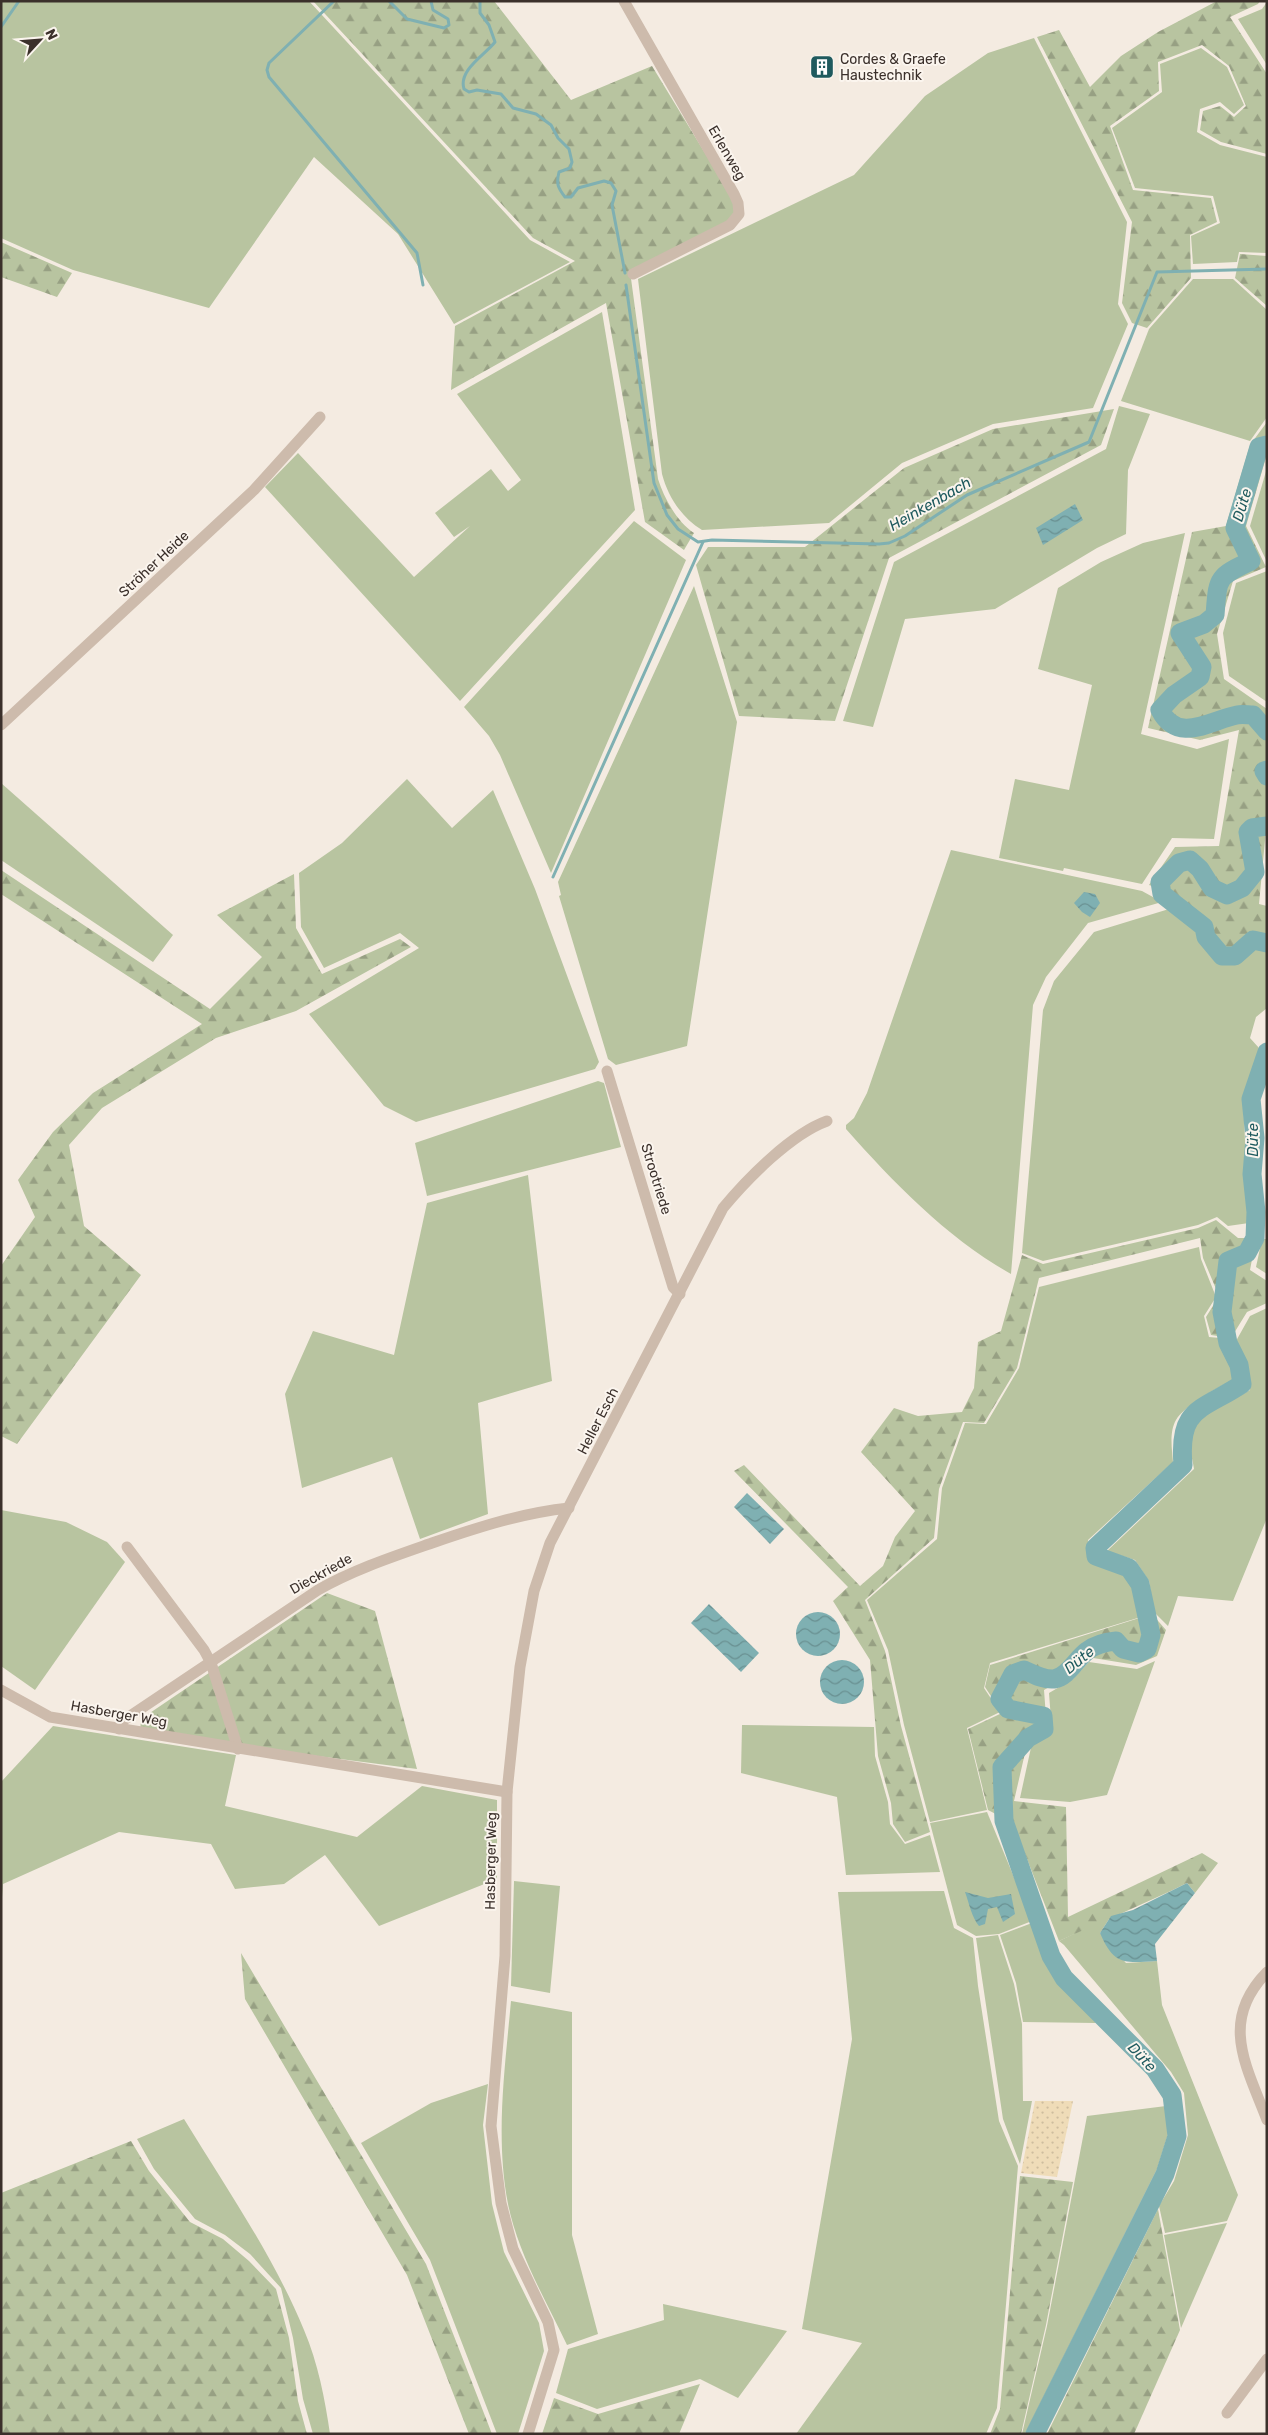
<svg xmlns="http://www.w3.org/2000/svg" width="1268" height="2435" font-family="Rubik,sans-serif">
  <defs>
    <pattern id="forest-firs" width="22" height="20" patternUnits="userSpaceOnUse" patternTransform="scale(1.25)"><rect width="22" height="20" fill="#b8c4a0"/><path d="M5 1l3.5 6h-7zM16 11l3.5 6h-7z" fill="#97a083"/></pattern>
    <pattern id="sand-dots" width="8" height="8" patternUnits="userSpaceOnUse" patternTransform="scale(1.25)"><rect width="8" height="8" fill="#efdcb8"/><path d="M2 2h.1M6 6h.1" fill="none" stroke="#cebd9e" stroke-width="1.8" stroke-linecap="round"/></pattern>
    <pattern id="water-waves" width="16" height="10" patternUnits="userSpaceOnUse" patternTransform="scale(1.25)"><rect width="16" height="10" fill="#7fb0b2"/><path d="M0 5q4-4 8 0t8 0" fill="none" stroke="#699091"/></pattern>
  </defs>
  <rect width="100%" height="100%" fill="#f4ebe1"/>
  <!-- grass -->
  <g fill="#b8c4a0">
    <path d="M 1,1 L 309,1 L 530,240 L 570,262 L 454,324 L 398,234 L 314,157 L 209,308 L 73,270 L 1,238 Z"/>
    <path d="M 1267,2 L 1267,65 L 1238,19 L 1262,9 Z"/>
    <path d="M 1034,38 L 1127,222 L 1118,304 L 1128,324 L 1093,408 L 993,424 L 902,463 L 829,523 L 702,530 C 682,518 668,497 662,474 L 638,279 L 854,175 L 925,96 L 988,53 Z"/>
    <path d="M 1201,48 L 1227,67 L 1244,105 L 1234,114 L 1220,102 L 1200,109 L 1197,132 L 1220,145 L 1267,157 L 1267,253 L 1239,252 L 1237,262 L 1193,264 L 1191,236 L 1220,223 L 1213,196 L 1135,188 L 1112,128 L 1162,92 L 1160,64 Z"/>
    <path d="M 1193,279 L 1233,279 L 1267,310 L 1267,417 L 1250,441 L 1121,401 L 1149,329 Z"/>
    <path d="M 602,312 L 635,510 L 460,701 L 265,487 L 298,453 L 414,577 L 470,526 L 454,537 L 435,513 L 491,469 L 508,491 L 521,480 L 457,394 Z"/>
    <path d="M 1119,406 L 1150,414 L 1128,470 L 1126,534 L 1097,548 L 995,609 L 905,619 L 873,727 L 843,721 L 894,562 L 1106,449 Z"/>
    <path d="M 1267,468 L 1267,562 L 1250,526 Z"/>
    <path d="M 634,521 L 686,560 L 551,873 L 500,755 L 489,736 L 464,707 Z"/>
    <path d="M 1185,533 L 1141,734 L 1197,749 L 1229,739 L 1214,839 L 1172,838 L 1142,884 L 1064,868 L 1063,871 L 999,858 L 1015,779 L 1069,790 L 1092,685 L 1038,669 L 1058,588 L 1101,562 L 1143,543 Z"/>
    <path d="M 1267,571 L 1267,702 L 1229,676 L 1223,633 L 1236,583 Z"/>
    <path d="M 694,586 L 737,722 L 687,1046 L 616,1065 L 608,1059 L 559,896 L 561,895 L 558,882 Z"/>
    <path d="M 407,779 L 452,828 L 493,790 L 535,889 L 599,1062 L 595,1069 L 416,1122 L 384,1106 L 309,1014 L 419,948 L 400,933 L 324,968 L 301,927 L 299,873 L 342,843 Z"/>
    <path d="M 1,783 L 173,935 L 153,962 L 1,860 Z"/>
    <path d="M 951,850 L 1142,891 L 1162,902 L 1088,923 L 1046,977 L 1033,1005 L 1011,1274 C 947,1238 894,1183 846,1129 L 846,1125 L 854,1118 L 867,1093 Z"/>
    <path d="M 1169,909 L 1199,930 L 1199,939 L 1219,963 L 1238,963 L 1255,947 L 1267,950 L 1267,1008 L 1256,1017 L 1250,1038 L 1259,1048 L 1243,1099 L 1249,1223 L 1228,1226 L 1217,1217 L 1198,1225 L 1043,1261 L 1022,1253 L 1043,1010 L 1054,981 L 1094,932 Z"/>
    <path d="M 598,1081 L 604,1083 L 621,1147 L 427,1196 L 415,1143 Z"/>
    <path d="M 528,1175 L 552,1381 L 478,1403 L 488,1514 L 420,1539 L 392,1457 L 302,1488 L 285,1394 L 313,1331 L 394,1355 L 427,1203 Z"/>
    <path d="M 1262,1239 L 1267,1239 L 1267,1274 L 1256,1267 Z"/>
    <path d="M 1199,1247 L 1201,1259 L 1216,1297 L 1204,1316 L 1209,1337 L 1220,1338 L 1234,1365 L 1233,1380 C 1218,1387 1184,1406 1176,1420 C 1169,1432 1172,1449 1173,1462 L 1088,1540 L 1091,1563 C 1132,1578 1132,1572 1141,1617 L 990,1663 L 984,1688 L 1000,1712 L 967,1728 L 987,1810 L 930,1822 L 904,1725 L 888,1650 L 867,1600 L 937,1539 L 942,1488 L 965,1423 L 986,1424 L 1019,1368 L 1039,1287 Z"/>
    <path d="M 1267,1308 L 1267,1518 L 1233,1601 L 1178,1596 L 1168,1626 L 1154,1612 L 1149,1581 L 1135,1560 L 1107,1551 L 1194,1469 C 1193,1460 1189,1450 1190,1442 C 1194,1412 1227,1404 1250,1390 L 1246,1362 L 1236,1341 L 1250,1316 Z"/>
    <path d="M 1,1510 L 66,1522 L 107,1542 L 125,1562 L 35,1690 L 1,1666 Z"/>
    <path d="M 1155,1661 L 1107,1795 L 1070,1802 L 1020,1798 L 1032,1743 L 1052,1733 L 1049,1693 L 1073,1679 L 1089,1662 L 1137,1669 Z"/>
    <path d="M 742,1725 L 874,1727 L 875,1756 L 888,1802 L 890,1824 L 905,1844 L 930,1835 L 940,1872 L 846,1875 L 837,1797 L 741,1773 Z"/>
    <path d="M 53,1726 L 236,1755 L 225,1806 L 357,1837 L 422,1786 L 497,1800 L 497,1879 L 379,1926 L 325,1855 L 284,1884 L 235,1889 L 211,1844 L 119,1832 L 3,1884 L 1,1911 L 1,1782 Z"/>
    <path d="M 987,1812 L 1032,1921 L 999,1934 L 976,1936 L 957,1925 L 930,1823 Z"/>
    <path d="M 514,1881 L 560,1886 L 550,1993 L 511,1986 Z"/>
    <path d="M 944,1891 L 954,1928 L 973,1938 L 978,1986 L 999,2121 L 1018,2166 L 997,2408 L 986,2434 L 796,2434 L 862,2343 L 802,2329 L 852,2039 L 838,1892 Z"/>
    <path d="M 1111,1916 L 1100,1933 L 1126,1963 L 1157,1961 L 1162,2005 L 1238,2195 L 1227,2221 L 1165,2233 L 1159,2206 L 1174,2181 L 1188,2135 L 1184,2093 L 1171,2072 L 1064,1945 L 1059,1941 Z"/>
    <path d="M 1032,1923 L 1045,1959 L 1059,1982 L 1096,2023 L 1023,2022 L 1016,1983 L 1000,1935 Z"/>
    <path d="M 998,1935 L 1014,1984 L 1022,2024 L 1023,2101 L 1032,2101 L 1020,2164 L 1003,2119 L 976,1938 Z"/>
    <path d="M 511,2001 L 572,2012 L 572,2235 L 598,2334 L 567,2345 C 545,2299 518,2253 508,2204 C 495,2137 505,2068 511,2001 Z"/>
    <path d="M 488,2084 L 483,2125 L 492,2204 L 504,2252 L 539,2323 L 544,2351 L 518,2434 L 497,2434 L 430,2260 L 361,2143 L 431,2103 Z"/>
    <path d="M 1166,2106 L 1168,2134 L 1157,2169 L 1025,2434 L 1022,2434 L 1047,2326 L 1087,2116 Z"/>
    <path d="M 184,2119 C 226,2188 273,2255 304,2330 C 318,2363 325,2399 330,2434 L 313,2434 L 303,2399 L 293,2338 L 281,2288 L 250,2254 L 225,2235 L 195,2219 L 154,2169 L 137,2139 Z"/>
    <path d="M 1227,2223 L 1181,2328 L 1164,2235 Z"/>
    <path d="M 663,2304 L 787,2331 L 738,2398 L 700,2379 L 597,2409 L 556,2393 L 568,2349 L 664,2320 Z"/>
  </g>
  <!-- forest -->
  <g fill="url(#forest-firs)">
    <path d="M 313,1 L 494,1 L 571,100 L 652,66 L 736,204 L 734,215 L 726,222 L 630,271 L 658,479 C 664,498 677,522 694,533 L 684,550 L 645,522 L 606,303 L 451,390 L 455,326 L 575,261 L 533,238 Z"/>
    <path d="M 1217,1 L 1260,1 L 1258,4 L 1230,17 L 1267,74 L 1267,154 L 1221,142 L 1200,130 L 1203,111 L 1220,106 L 1234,117 L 1246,106 L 1229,66 L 1202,45 L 1158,62 L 1159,91 L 1110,126 L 1133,190 L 1211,198 L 1217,222 L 1190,235 L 1191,278 L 1147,328 L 1132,323 L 1122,303 L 1132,222 L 1037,37 L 1059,30 L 1090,87 L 1121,56 L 1158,32 Z"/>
    <path d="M 1,242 L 72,273 L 57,297 L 1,277 Z"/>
    <path d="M 1240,254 L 1267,256 L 1267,306 L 1235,278 Z"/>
    <path d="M 1114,409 L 1101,445 L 889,558 L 835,721 L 739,716 L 696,565 L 708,547 L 805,547 L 904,468 L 993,429 Z"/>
    <path d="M 1267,422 L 1267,454 L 1246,526 L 1266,567 L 1233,581 L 1217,634 L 1224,679 L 1267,709 L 1267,819 L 1259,904 L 1267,906 L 1267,937 L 1253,934 L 1234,951 L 1224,950 L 1212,936 L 1212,924 L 1168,891 L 1149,885 L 1175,847 L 1219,846 L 1239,730 L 1200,740 L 1148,728 L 1192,532 L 1226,526 L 1250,445 Z"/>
    <path d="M 1,870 L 210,1009 L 262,957 L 217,915 L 294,874 L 296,928 L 322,974 L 400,939 L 411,947 L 296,1011 L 216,1038 L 102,1108 L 69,1145 L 84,1226 L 141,1275 L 17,1444 L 1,1436 L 1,1266 L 35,1217 L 18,1180 L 53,1132 L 93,1093 L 202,1024 L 1,894 Z"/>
    <path d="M 1216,1220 L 1238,1238 L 1256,1238 L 1250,1270 L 1267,1281 L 1267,1303 L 1247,1312 L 1231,1338 L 1211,1335 L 1206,1317 L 1219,1296 L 1203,1258 L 1200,1238 L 1039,1278 L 1017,1368 L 984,1423 L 963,1422 L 939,1489 L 934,1538 L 865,1600 L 885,1651 L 901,1726 L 930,1832 L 905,1842 L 893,1824 L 891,1803 L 878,1756 L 870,1660 L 833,1601 L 848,1587 L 734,1471 L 744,1465 L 860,1586 L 883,1566 L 895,1537 L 915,1511 L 861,1452 L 894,1408 L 918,1416 L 962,1412 L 974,1388 L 978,1342 L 1001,1331 L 1022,1255 L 1043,1264 L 1198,1228 Z"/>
    <path d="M 327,1593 L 375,1611 L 417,1769 L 140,1733 L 141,1719 Z"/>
    <path d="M 1152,1614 L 1166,1630 L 1157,1656 L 1136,1665 L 1087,1657 L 1069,1676 L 1044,1690 L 1047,1730 L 1028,1740 L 1014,1801 L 1066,1807 L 1068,1917 L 1202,1853 L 1218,1863 L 1195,1893 L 1187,1883 C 1145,1904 1102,1921 1059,1941 L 1013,1823 L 988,1810 L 968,1729 L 1002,1713 L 985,1687 L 990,1665 Z"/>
    <path d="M 241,1953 L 426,2264 L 492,2434 L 469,2434 L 407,2275 L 245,1999 Z"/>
    <path d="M 131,2141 L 149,2171 L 190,2222 L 223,2239 L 249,2261 L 276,2289 L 289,2338 L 298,2401 L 307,2434 L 1,2434 L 1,2193 Z"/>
    <path d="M 1020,2176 L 1073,2182 L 1046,2325 L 1021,2434 L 990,2434 L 1000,2409 Z"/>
    <path d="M 1158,2209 L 1180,2330 L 1134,2434 L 1047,2434 Z"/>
    <path d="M 700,2384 L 679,2434 L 542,2434 L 554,2398 L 598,2414 Z"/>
  </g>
  <!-- sand -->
  <path fill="url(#sand-dots)" d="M 1035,2101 L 1073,2101 L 1057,2177 L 1021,2173 Z"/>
  <!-- water -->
  <g fill="url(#water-waves)">
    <path d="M 1075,504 L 1083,520 L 1043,545 L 1036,528 Z"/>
    <path d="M 1084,892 L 1095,894 L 1100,903 L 1090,917 L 1082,912 L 1074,903 Z"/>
    <path d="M 747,1493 L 784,1529 L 770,1544 L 734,1507 Z"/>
    <path d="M 709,1604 L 759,1653 L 741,1672 L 691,1623 Z"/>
    <circle cx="818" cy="1634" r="22"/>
    <circle cx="842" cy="1682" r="22"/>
    <path d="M 1187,1883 L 1195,1893 L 1155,1944 L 1157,1961 C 1125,1963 1114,1966 1100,1933 L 1111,1916 L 1133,1910 Z"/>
    <path d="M 965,1892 L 988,1898 L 1011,1894 L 1015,1914 L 1003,1922 L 997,1907 L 988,1909 L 985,1924 L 979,1926 C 972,1918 969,1903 965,1892 Z"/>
  </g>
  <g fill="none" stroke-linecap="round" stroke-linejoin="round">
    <!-- stream -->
    <g stroke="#7fb0b2" stroke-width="3">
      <path d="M 334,1 L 269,63 L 267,70 L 269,77 L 417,253 L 423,285"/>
      <path d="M 389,1 L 407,19 L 444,28 L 449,25 L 448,19 L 433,10 L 431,1"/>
      <path d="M 480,1 L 480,13 L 489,25 L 495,42 C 485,55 458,70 464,89 L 469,92 L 477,90 L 501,94 L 513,108 L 536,114 L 551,125 L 558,138 L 569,149 L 572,162 L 570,168 L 559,172 C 556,184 558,188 565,197 L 571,197 L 578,188 L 604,181 L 611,183 L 616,191 L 612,205 L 625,273"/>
      <path d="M 1,27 L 19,1"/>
      <path d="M 626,285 L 654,483 L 667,515 L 678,529 L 698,542 L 712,540 L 879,544 L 889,543 L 905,536 L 967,495 L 1089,442 L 1157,272 L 1267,269"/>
      <path d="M 553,877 L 703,542"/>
    </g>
    <!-- river -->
    <g stroke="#7fb0b2" stroke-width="19">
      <path d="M 1267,445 L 1259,447 L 1235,528 L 1251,561 C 1216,577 1218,578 1215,615 L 1204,624 L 1180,633 L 1202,667 L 1200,677 L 1174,695 L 1160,710 C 1178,745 1211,720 1237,715 C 1242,714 1248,715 1253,715 L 1267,731"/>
      <path d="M 1267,770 L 1264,771 L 1267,776"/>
      <path d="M 1267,826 L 1252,828 L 1248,832 L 1255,872 L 1242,888 L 1227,895 L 1212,888 L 1200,869 L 1190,860 L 1179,863 L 1160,882 L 1162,894 L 1204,927 L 1206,937 L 1222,956 L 1235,956 L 1253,940 L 1267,943"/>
      <path d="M 1035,2434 L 1165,2174 L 1177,2136 L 1172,2095 L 1155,2069 L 1064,1978 L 1051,1956 L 1004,1821 L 1002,1767 L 1028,1738 L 1044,1729 L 1043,1716 L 1008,1709 L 1000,1699 L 1013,1674 L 1024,1670 C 1033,1674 1043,1680 1054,1679 C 1068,1677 1076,1659 1087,1651 C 1096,1644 1105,1642 1116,1641 L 1123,1649 L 1139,1653 L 1147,1649 L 1151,1635 L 1140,1584 L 1129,1568 L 1096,1556 L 1095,1548 L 1183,1465 C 1178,1407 1201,1411 1242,1384 L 1239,1365 L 1228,1343 L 1222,1312 L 1228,1261 L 1247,1253 L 1255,1238 L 1256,1212 L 1252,1174 L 1255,1138 L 1251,1099 L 1267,1052"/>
    </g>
    <!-- street -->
    <g stroke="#cdbbac" stroke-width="11">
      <path d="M 624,1 L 734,194 L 738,203 L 739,214 L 730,225 L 633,274"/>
      <path d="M 1,725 L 254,490 L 320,417"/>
      <path d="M 607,1071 L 673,1287 L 680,1294"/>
      <path d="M 127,1547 L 204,1650 L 211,1663 L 238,1749"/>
      <path d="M 1,1690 L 50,1717 L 507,1792"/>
      <path d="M 119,1729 L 124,1720 L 318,1590 C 355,1569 395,1556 435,1542 C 479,1527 522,1513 569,1508"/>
      <path d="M 1267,1972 C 1219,2021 1246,2065 1267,2120"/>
      <path d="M 1227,2413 L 1267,2359"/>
      <path d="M 528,2434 L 554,2350 L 548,2322 L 513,2249 L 501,2203 L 491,2126 L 505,1956 L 507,1792 L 520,1667 L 534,1591 L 550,1543 L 723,1208 C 747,1179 791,1134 827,1121"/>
    </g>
  </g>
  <!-- icons -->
  <defs>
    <symbol id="building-square" viewBox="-11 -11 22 22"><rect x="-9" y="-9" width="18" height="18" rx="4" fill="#1f5a5e" stroke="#fbf5ee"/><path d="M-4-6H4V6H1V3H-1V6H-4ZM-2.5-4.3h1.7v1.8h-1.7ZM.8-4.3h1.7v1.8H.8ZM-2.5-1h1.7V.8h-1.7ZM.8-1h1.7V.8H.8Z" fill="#fff"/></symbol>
  </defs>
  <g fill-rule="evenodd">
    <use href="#building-square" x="808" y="53" width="28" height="28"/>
  </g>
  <g text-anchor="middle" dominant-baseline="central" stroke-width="4" stroke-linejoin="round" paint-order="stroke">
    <!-- poi labels -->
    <g font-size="14" fill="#3b302b" stroke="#fbf5ee" text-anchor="start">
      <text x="840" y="59">Cordes &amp; Graefe<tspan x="840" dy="16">Haustechnik</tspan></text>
    </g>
    <!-- street labels -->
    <g font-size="14" fill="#3b302b" stroke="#fbf5ee">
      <text transform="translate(727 153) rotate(60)">Erlenweg</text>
      <text transform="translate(154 564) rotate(-43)">Ströher Heide</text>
      <text transform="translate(656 1179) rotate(73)">Strootriede</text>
      <text transform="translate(598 1421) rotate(-63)">Heller Esch</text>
      <text transform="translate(321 1574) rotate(-29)">Dieckriede</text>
      <text transform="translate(119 1714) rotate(10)">Hasberger Weg</text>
      <text transform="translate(491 1861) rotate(-89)">Hasberger Weg</text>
    </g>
    <!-- water labels -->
    <g font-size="15" font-style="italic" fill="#1f5a5e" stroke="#fbf5ee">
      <text transform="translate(930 504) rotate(-30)">Heinkenbach</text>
      <text transform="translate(1242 505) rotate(-73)">Düte</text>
      <text transform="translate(1253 1140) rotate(-90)">Düte</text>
      <text transform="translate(1079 1660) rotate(-39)">Düte</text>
      <text transform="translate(1142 2057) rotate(47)">Düte</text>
    </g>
  </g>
  <!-- border -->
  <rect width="1268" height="2435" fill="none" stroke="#3b302b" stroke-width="5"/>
  <!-- north arrow -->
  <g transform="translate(40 40) rotate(64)" stroke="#fbf5ee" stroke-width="4" paint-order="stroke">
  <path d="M0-4L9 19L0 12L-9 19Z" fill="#3b302b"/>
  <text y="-8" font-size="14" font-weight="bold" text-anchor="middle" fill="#3b302b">N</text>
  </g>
</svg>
